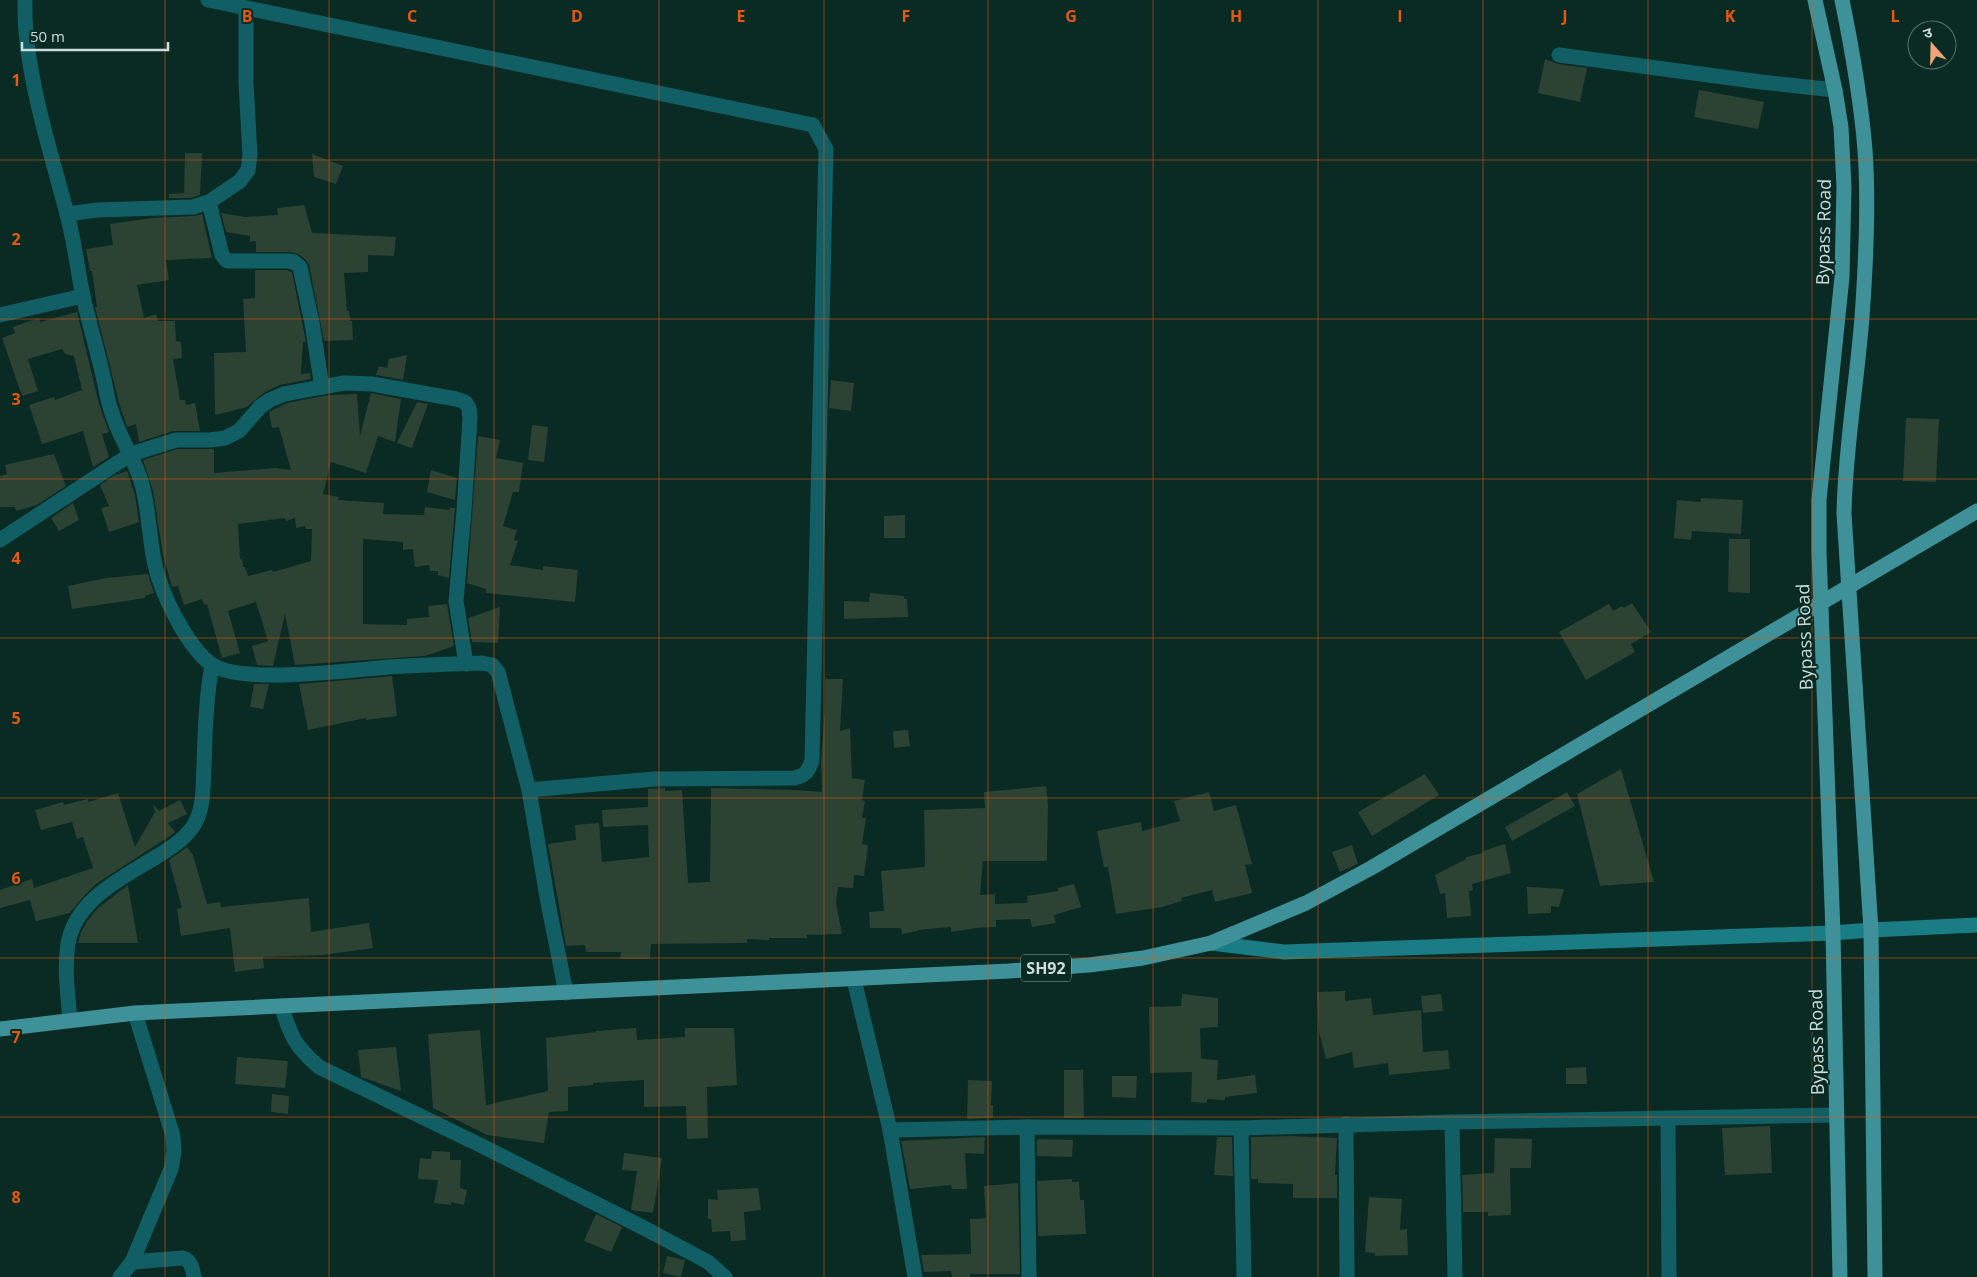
<svg xmlns="http://www.w3.org/2000/svg" width="1977" height="1277" font-family="'Open Sans','Noto Sans Devanagari',sans-serif">
  <rect width="100%" height="100%" fill="#0a2a24"/>
  <!-- building -->
  <g fill="#2c4232" fill-rule="evenodd">
    <path d="M 1545,59 L 1558,64 L 1587,68 L 1580,102 L 1538,93 Z"/>
    <path d="M 1699,90 L 1764,102 L 1758,129 L 1694,117 Z"/>
    <path d="M 185,153 L 202,153 L 200,195 L 191,198 L 169,198 L 169,194 L 184,193 Z"/>
    <path d="M 312,154 L 343,166 L 336,184 L 314,177 Z"/>
    <path d="M 304,205 L 312,233 L 396,237 L 394,256 L 368,255 L 368,272 L 344,273 L 347,311 L 349,311 L 350,321 L 352,321 L 353,340 L 324,341 L 309,265 L 306,260 L 300,255 L 290,252 L 256,252 L 256,241 L 250,242 L 250,236 L 226,232 L 221,213 L 245,217 L 278,215 L 277,208 Z"/>
    <path d="M 202,214 L 212,258 L 166,260 L 169,280 L 137,285 L 144,318 L 156,314 L 158,321 L 175,321 L 176,341 L 181,342 L 182,358 L 173,359 L 180,400 L 185,400 L 186,405 L 195,403 L 200,431 L 173,431 L 139,442 L 136,424 L 127,427 L 119,403 L 95,307 L 97,307 L 92,271 L 90,271 L 86,249 L 113,245 L 110,224 L 152,218 L 193,216 Z"/>
    <path d="M 255,270 L 287,270 L 292,272 L 306,342 L 303,342 L 301,374 L 310,373 L 311,379 L 280,385 L 265,392 L 247,407 L 215,415 L 214,353 L 246,352 L 243,299 L 255,298 Z"/>
    <path d="M 77,312 L 99,404 L 109,432 L 102,434 L 109,457 L 93,467 L 83,431 L 42,444 L 29,405 L 54,397 L 55,400 L 82,390 L 74,356 L 65,354 L 62,349 L 28,359 L 38,391 L 22,396 L 2,338 L 15,333 L 13,327 L 39,318 L 40,322 Z"/>
    <path d="M 407,355 L 403,380 L 376,375 L 379,366 L 387,368 L 389,359 Z"/>
    <path d="M 831,380 L 854,383 L 851,411 L 829,408 Z"/>
    <path d="M 371,393 L 401,399 L 395,442 L 378,436 L 366,473 L 331,462 L 323,494 L 339,497 L 338,500 L 384,503 L 383,514 L 424,515 L 425,507 L 450,510 L 450,508 L 455,508 L 449,578 L 438,575 L 438,571 L 430,571 L 429,565 L 415,567 L 413,549 L 403,550 L 403,542 L 363,539 L 363,624 L 407,625 L 407,619 L 429,617 L 428,606 L 447,604 L 454,646 L 425,656 L 295,665 L 285,614 L 273,666 L 257,665 L 252,646 L 268,641 L 256,602 L 228,611 L 240,653 L 222,658 L 207,604 L 204,605 L 202,599 L 184,605 L 178,586 L 172,587 L 163,555 L 153,491 L 143,460 L 177,449 L 214,449 L 214,473 L 275,468 L 291,470 L 279,427 L 272,428 L 269,412 L 287,403 L 329,395 L 357,394 L 360,436 ZM 285,518 L 286,521 L 295,518 L 296,528 L 305,526 L 306,529 L 312,529 L 311,561 L 273,572 L 272,570 L 248,576 L 245,567 L 243,567 L 242,558 L 240,559 L 238,524 Z"/>
    <path d="M 417,402 L 428,404 L 412,448 L 397,443 Z"/>
    <path d="M 1906,418 L 1939,419 L 1936,482 L 1903,481 Z"/>
    <path d="M 532,425 L 548,427 L 544,462 L 528,460 Z"/>
    <path d="M 478,436 L 500,440 L 496,458 L 523,463 L 519,492 L 513,492 L 503,526 L 517,530 L 514,540 L 518,541 L 510,565 L 543,570 L 543,566 L 578,570 L 575,602 L 486,593 L 486,589 L 467,583 Z"/>
    <path d="M 54,454 L 66,486 L 37,505 L 16,511 L 15,507 L 0,507 L 0,476 L 7,474 L 5,465 Z"/>
    <path d="M 431,470 L 457,478 L 455,500 L 427,492 Z"/>
    <path d="M 127,471 L 135,495 L 139,522 L 109,532 L 101,508 L 109,506 L 100,485 L 115,475 Z"/>
    <path d="M 1701,498 L 1743,500 L 1741,534 L 1692,531 L 1691,540 L 1674,538 L 1677,500 L 1701,502 Z"/>
    <path d="M 73,503 L 79,520 L 59,531 L 51,518 Z"/>
    <path d="M 905,515 L 905,538 L 884,538 L 884,516 Z"/>
    <path d="M 1729,539 L 1750,539 L 1750,593 L 1728,592 Z"/>
    <path d="M 148,574 L 154,593 L 145,596 L 145,598 L 72,609 L 68,586 L 106,578 Z"/>
    <path d="M 870,593 L 904,596 L 904,599 L 907,599 L 908,617 L 844,619 L 844,601 L 869,602 Z"/>
    <path d="M 1632,603 L 1651,632 L 1631,644 L 1635,652 L 1586,680 L 1559,632 L 1609,604 L 1613,611 L 1622,606 L 1624,608 Z"/>
    <path d="M 500,607 L 498,643 L 472,642 L 468,618 Z"/>
    <path d="M 392,676 L 397,716 L 366,720 L 366,718 L 308,730 L 299,684 Z"/>
    <path d="M 825,679 L 843,679 L 840,731 L 850,728 L 852,778 L 865,780 L 862,800 L 865,801 L 862,818 L 866,818 L 862,844 L 868,845 L 864,876 L 854,875 L 853,888 L 838,887 L 836,903 L 842,934 L 807,935 L 807,938 L 769,938 L 769,940 L 747,939 L 747,943 L 651,944 L 650,959 L 620,959 L 621,952 L 586,952 L 585,945 L 566,946 L 548,844 L 576,840 L 575,825 L 599,823 L 602,862 L 649,857 L 648,825 L 603,827 L 602,810 L 648,807 L 648,789 L 665,788 L 665,791 L 682,790 L 688,883 L 710,882 L 711,788 L 796,790 L 822,792 L 821,763 L 825,707 Z"/>
    <path d="M 254,684 L 269,684 L 263,709 L 250,707 Z"/>
    <path d="M 908,730 L 910,746 L 894,748 L 893,731 Z"/>
    <path d="M 1621,769 L 1654,882 L 1600,886 L 1577,794 Z"/>
    <path d="M 1425,774 L 1439,795 L 1372,836 L 1358,812 Z"/>
    <path d="M 1046,786 L 1048,805 L 1047,861 L 983,861 L 980,895 L 995,894 L 995,904 L 1028,903 L 1027,896 L 1058,891 L 1058,888 L 1074,884 L 1081,907 L 1054,915 L 1056,923 L 1032,927 L 1030,919 L 996,920 L 996,927 L 976,928 L 951,932 L 951,927 L 917,930 L 918,931 L 902,934 L 901,928 L 870,928 L 869,912 L 884,911 L 881,871 L 925,867 L 924,810 L 985,808 L 984,792 Z"/>
    <path d="M 1209,792 L 1214,811 L 1236,805 L 1252,864 L 1245,865 L 1252,893 L 1215,902 L 1212,890 L 1181,898 L 1182,901 L 1162,907 L 1116,914 L 1108,867 L 1104,867 L 1097,831 L 1141,822 L 1142,831 L 1180,821 L 1174,801 Z"/>
    <path d="M 1567,792 L 1575,806 L 1512,841 L 1505,827 Z"/>
    <path d="M 118,793 L 135,847 L 155,812 L 153,804 L 159,811 L 180,800 L 187,814 L 168,823 L 175,832 L 173,834 L 96,884 L 83,897 L 70,913 L 36,921 L 30,900 L 0,908 L 0,890 L 32,879 L 34,888 L 93,868 L 83,837 L 77,839 L 72,822 L 41,830 L 35,810 L 63,802 L 64,805 L 88,799 L 88,802 Z"/>
    <path d="M 1505,844 L 1511,873 L 1472,884 L 1473,890 L 1469,891 L 1471,916 L 1447,918 L 1445,893 L 1440,894 L 1435,875 L 1466,859 L 1466,857 L 1484,853 L 1483,851 Z"/>
    <path d="M 1352,845 L 1358,864 L 1340,872 L 1332,852 Z"/>
    <path d="M 187,847 L 193,855 L 207,904 L 220,902 L 221,907 L 309,898 L 311,932 L 369,923 L 373,948 L 322,955 L 263,957 L 264,968 L 235,972 L 230,928 L 181,936 L 177,909 L 182,908 L 169,860 Z"/>
    <path d="M 128,885 L 138,943 L 78,943 L 81,932 L 88,920 L 97,909 Z"/>
    <path d="M 1527,887 L 1564,889 L 1559,907 L 1551,906 L 1551,913 L 1528,914 Z"/>
    <path d="M 1345,991 L 1345,1001 L 1371,998 L 1373,1015 L 1421,1010 L 1423,1052 L 1448,1050 L 1450,1069 L 1389,1075 L 1388,1063 L 1354,1068 L 1352,1052 L 1326,1059 L 1319,1032 L 1317,992 Z"/>
    <path d="M 1182,994 L 1218,998 L 1218,1027 L 1200,1028 L 1201,1059 L 1218,1060 L 1217,1080 L 1255,1075 L 1257,1093 L 1225,1097 L 1225,1100 L 1207,1099 L 1207,1103 L 1191,1102 L 1192,1072 L 1150,1073 L 1149,1007 L 1181,1006 Z"/>
    <path d="M 1441,994 L 1443,1011 L 1423,1013 L 1421,996 Z"/>
    <path d="M 636,1028 L 637,1040 L 685,1037 L 685,1028 L 734,1028 L 737,1085 L 707,1087 L 708,1138 L 687,1139 L 686,1106 L 644,1107 L 644,1080 L 593,1083 L 593,1085 L 568,1087 L 568,1111 L 549,1112 L 544,1143 L 487,1135 L 433,1108 L 428,1034 L 480,1030 L 486,1105 L 548,1091 L 546,1038 L 596,1032 L 596,1031 Z"/>
    <path d="M 396,1047 L 401,1091 L 361,1077 L 358,1050 Z"/>
    <path d="M 237,1057 L 288,1061 L 285,1088 L 235,1084 Z"/>
    <path d="M 1586,1067 L 1587,1084 L 1566,1084 L 1566,1068 Z"/>
    <path d="M 1064,1070 L 1083,1070 L 1084,1118 L 1064,1118 Z"/>
    <path d="M 1112,1076 L 1137,1076 L 1136,1098 L 1112,1097 Z"/>
    <path d="M 968,1080 L 992,1081 L 991,1105 L 993,1105 L 993,1118 L 967,1119 Z"/>
    <path d="M 272,1094 L 289,1096 L 288,1114 L 271,1112 Z"/>
    <path d="M 1770,1126 L 1772,1173 L 1725,1175 L 1722,1128 Z"/>
    <path d="M 1291,1136 L 1337,1138 L 1335,1175 L 1337,1175 L 1337,1198 L 1293,1198 L 1293,1184 L 1258,1183 L 1258,1179 L 1251,1179 L 1251,1137 Z"/>
    <path d="M 985,1137 L 984,1154 L 965,1153 L 967,1189 L 952,1189 L 951,1185 L 910,1189 L 901,1141 Z"/>
    <path d="M 1217,1137 L 1232,1137 L 1233,1176 L 1214,1175 Z"/>
    <path d="M 1495,1138 L 1532,1139 L 1531,1168 L 1510,1168 L 1511,1215 L 1488,1216 L 1488,1212 L 1463,1212 L 1462,1175 L 1494,1173 Z"/>
    <path d="M 1037,1139 L 1073,1140 L 1072,1157 L 1037,1156 Z"/>
    <path d="M 432,1151 L 450,1152 L 450,1160 L 461,1160 L 460,1188 L 467,1190 L 464,1205 L 451,1202 L 451,1205 L 434,1203 L 438,1180 L 418,1179 L 420,1158 L 431,1159 Z"/>
    <path d="M 624,1153 L 662,1158 L 653,1213 L 631,1210 L 637,1171 L 622,1170 Z"/>
    <path d="M 1072,1179 L 1072,1182 L 1079,1182 L 1080,1200 L 1084,1200 L 1086,1234 L 1038,1236 L 1037,1181 Z"/>
    <path d="M 1018,1183 L 1020,1274 L 970,1274 L 970,1277 L 952,1277 L 951,1271 L 924,1272 L 921,1255 L 971,1254 L 970,1219 L 986,1218 L 984,1186 Z"/>
    <path d="M 758,1188 L 761,1210 L 744,1212 L 746,1240 L 731,1241 L 730,1231 L 712,1232 L 711,1219 L 708,1219 L 708,1199 L 718,1200 L 717,1190 Z"/>
    <path d="M 1369,1197 L 1402,1199 L 1400,1230 L 1407,1229 L 1408,1255 L 1375,1256 L 1375,1253 L 1365,1252 Z"/>
    <path d="M 596,1214 L 622,1227 L 611,1252 L 584,1241 Z"/>
    <path d="M 667,1256 L 685,1260 L 681,1277 L 663,1273 Z"/>
  </g>
  <g fill="none" stroke-linecap="round" stroke-linejoin="round">
    <!-- street -->
    <g stroke="#115f65" stroke-width="15">
      <path d="M 25,0 C 23,66 49,146 66,210 C 74,238 77,268 83,296 C 89,323 97,349 103,376 C 106,387 107,399 111,410 C 118,435 133,456 141,481 C 151,514 148,549 160,582 C 168,606 190,649 211,664 C 239,685 352,670 389,667 C 420,665 451,664 482,663 L 492,665 L 498,672 L 529,790 L 548,903 L 566,993"/>
      <path d="M 208,0 L 813,125 L 826,149 L 812,760 C 809,771 805,776 794,778 L 654,779 L 529,790"/>
      <path d="M 1559,55 L 1761,82 L 1835,90"/>
      <path d="M 209,202 L 222,255 L 227,261 L 288,261 L 294,262 L 300,267 L 312,323 L 322,387"/>
      <path d="M 67,214 L 97,210 L 193,207 L 209,202 L 240,181 L 248,170 L 250,155 L 246,83 L 246,8"/>
      <path d="M 0,315 L 83,296"/>
      <path d="M 0,540 L 131,454 L 176,440 L 210,440 L 225,438 L 239,431 L 260,407 L 270,400 L 284,394 L 344,383 L 372,384 L 456,399 L 465,402 L 469,408 L 470,418 L 464,511 L 456,601 L 466,664"/>
      <path d="M 854,980 L 890,1130 L 915,1277"/>
      <path d="M 281,1006 C 292,1038 294,1045 319,1067 L 480,1145 L 644,1228 L 708,1262 L 725,1277"/>
      <path d="M 70,1020 C 68,995 64,969 68,944 C 75,900 122,878 156,857 C 171,848 190,836 197,819 C 204,804 203,783 204,767 C 205,732 206,698 212,665"/>
      <path d="M 1668,1119 L 1669,1277"/>
      <path d="M 1452,1122 L 1455,1277"/>
      <path d="M 1346,1124 L 1347,1277"/>
      <path d="M 1027,1127 L 1029,1277"/>
      <path d="M 1241,1128 L 1244,1277"/>
      <path d="M 890,1130 L 1027,1127 L 1241,1128 L 1452,1122 L 1837,1115"/>
      <path d="M 132,1262 L 183,1258 C 192,1261 192,1269 194,1277"/>
      <path d="M 120,1277 L 132,1262 L 171,1169 L 174,1152 L 173,1136 L 135,1013"/>
    </g>
    <!-- secondary -->
    <path stroke="#1a7c85" stroke-width="15" d="M 1211,943 L 1284,952 L 1833,933 L 1871,930 L 1977,925"/>
    <!-- primary -->
    <g stroke="#3f9199" stroke-width="15">
      <path d="M 1815,0 L 1835,90 L 1841,127 L 1844,187 L 1842,277 L 1819,500 L 1819,552 L 1833,933 L 1840,1277"/>
      <path d="M 1842,0 C 1852,49 1861,100 1865,150 C 1869,205 1866,262 1862,317 C 1857,383 1845,448 1844,514 L 1871,930 L 1875,1277"/>
      <path d="M 0,1029 L 135,1013 L 1009,971 L 1089,965 L 1143,958 L 1211,943 L 1306,903 L 1371,868 L 1977,511"/>
    </g>
  </g>
  <!-- grid -->
  <path fill="none" stroke="#e8590c" stroke-width="1" stroke-opacity="0.55" d="M 165,0 L 165,1277M 329,0 L 329,1277M 494,0 L 494,1277M 659,0 L 659,1277M 824,0 L 824,1277M 988,0 L 988,1277M 1153,0 L 1153,1277M 1318,0 L 1318,1277M 1483,0 L 1483,1277M 1648,0 L 1648,1277M 1812,0 L 1812,1277M 0,160 L 1977,160M 0,319 L 1977,319M 0,479 L 1977,479M 0,638 L 1977,638M 0,798 L 1977,798M 0,958 L 1977,958M 0,1117 L 1977,1117"/>
  <g text-anchor="middle" dominant-baseline="central" stroke-width="4" stroke-linejoin="round" paint-order="stroke">
    <!-- shield labels -->
    <rect fill="#0a2a24" stroke="#92a8a3" stroke-width="1" x="1021" y="954.5" width="50" height="27" rx="4"/>
    <g font-size="16" font-weight="bold" fill="#cddeda">
      <text x="1046" y="968">SH92</text>
    </g>
    <!-- street labels -->
    <g font-size="18" fill="#cddeda" stroke="#0a2a24">
      <text transform="translate(1823 232) rotate(-89)">Bypass Road</text>
      <text transform="translate(1804 637) rotate(-92)">Bypass Road</text>
      <text transform="translate(1816 1042) rotate(-91)">Bypass Road</text>
    </g>
  </g>
  <g font-size="16" text-anchor="middle" font-weight="bold" fill="#e8590c" stroke="#0a2a24" stroke-width="4" stroke-linejoin="round" paint-order="stroke">
    <text x="247" y="22">B</text>
    <text x="412" y="22">C</text>
    <text x="577" y="22">D</text>
    <text x="741" y="22">E</text>
    <text x="906" y="22">F</text>
    <text x="1071" y="22">G</text>
    <text x="1236" y="22">H</text>
    <text x="1400" y="22">I</text>
    <text x="1565" y="22">J</text>
    <text x="1730" y="22">K</text>
    <text x="1895" y="22">L</text>
    <text x="16" y="86">1</text>
    <text x="16" y="245">2</text>
    <text x="16" y="405">3</text>
    <text x="16" y="564">4</text>
    <text x="16" y="724">5</text>
    <text x="16" y="884">6</text>
    <text x="16" y="1043">7</text>
    <text x="16" y="1203">8</text>
  </g>
  <!-- north arrow -->
  <g transform="translate(1932 45) rotate(340)"><circle r="24" fill="#0a2a24" stroke="#58726d"/>
  <path d="M0-4L9 19L0 12L-9 19Z" fill="#efa378"/>
  <text y="-8" font-size="14" font-weight="bold" text-anchor="middle" fill="#cddeda">उ</text>
  </g>
  <!-- scale -->
  <path d="M22 42v8h146v-8" fill="none" stroke="#cddeda" stroke-width="2.5"/>
  <text x="30" y="42" font-size="15" fill="#cddeda" stroke="#0a2a24" stroke-width="4" paint-order="stroke">50 m</text>
</svg>
